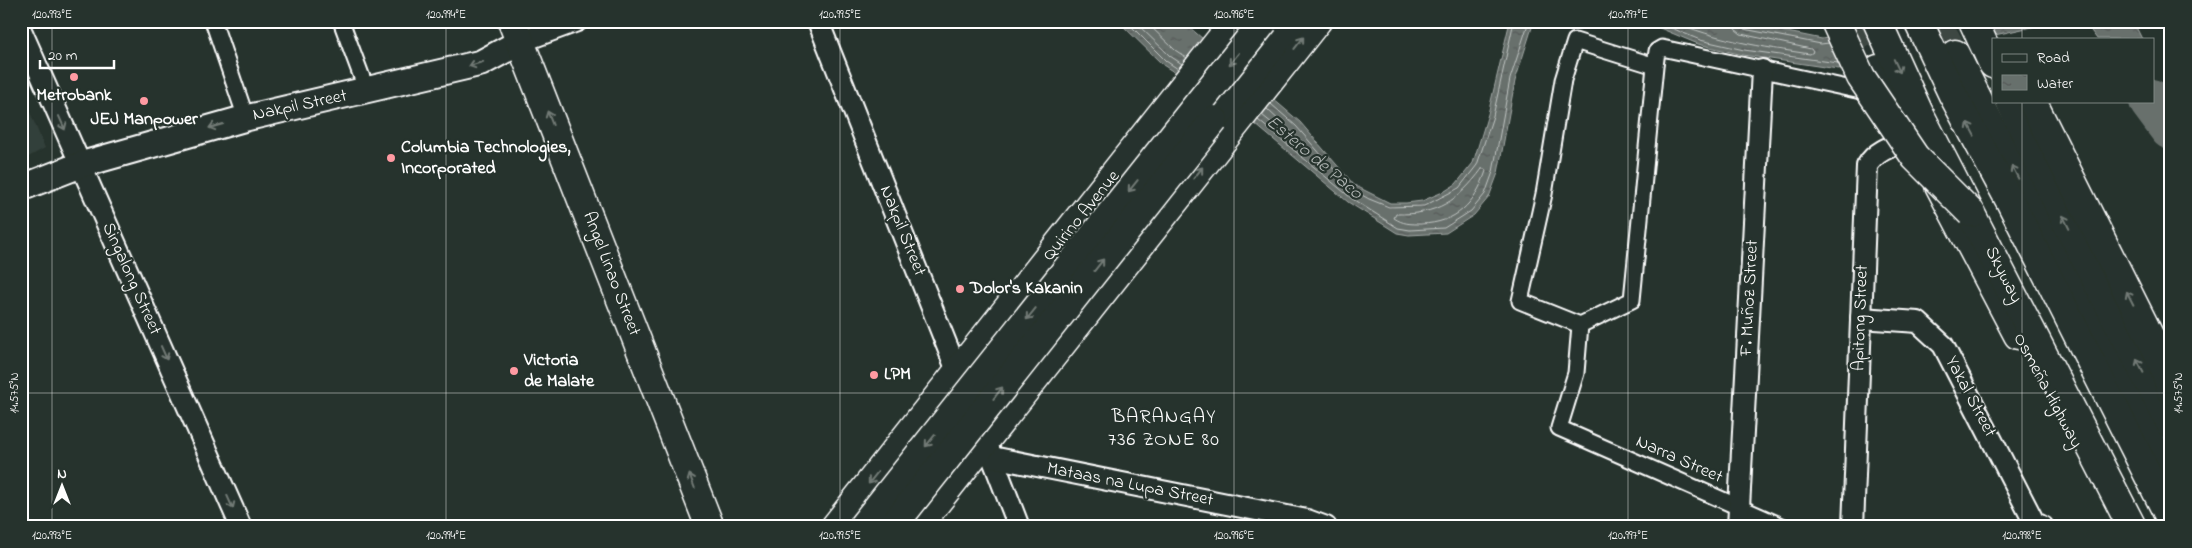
<svg xmlns="http://www.w3.org/2000/svg" width="2192" height="548" font-family="'Indie Flower',sans-serif">
  <defs>
    <pattern id="water-ripples" width="26" height="14" patternUnits="userSpaceOnUse" patternTransform="scale(1.25)"><rect width="26" height="14" fill="#67706c"/><path d="M2 4q2-2 4 0t4 0M15 11q2-2 4 0t4 0" fill="none" stroke="#575a59"/></pattern>
  </defs>
  <rect width="100%" height="100%" fill="#26332d"/>
  <filter id="ink" filterUnits="userSpaceOnUse"><feTurbulence type="fractalNoise" baseFrequency=".02" numOctaves="2"/><feDisplacementMap in="SourceGraphic" scale="10" xChannelSelector="R" yChannelSelector="G"/><feConvolveMatrix kernelMatrix="1 2 1 2 8 2 1 2 1" color-interpolation-filters="sRGB"/></filter>
  <g filter="url(#ink)">
    <!-- built -->
    <path fill="#333f3a" d="M 21,91 L 45,148 L 21,161 Z"/>
    <!-- water -->
    <g fill="url(#water-ripples)" stroke="#a4a9a7">
      <path d="M 1118,21 L 1182,21 L 1300,122 L 1354,185 L 1390,203 L 1406,203 L 1422,201 L 1445,191 L 1456,184 L 1473,163 L 1488,114 L 1510,21 L 1534,21 L 1515,81 L 1498,173 L 1489,197 L 1474,215 L 1446,233 L 1409,235 L 1397,233 L 1348,202 L 1255,124 L 1163,65 Z"/>
      <path d="M 1643,21 L 1733,21 L 1822,39 L 1918,21 L 2059,21 L 1838,69 L 1743,55 L 1698,44 Z"/>
      <path d="M 2084,21 L 2133,21 L 2142,39 L 2097,39 Z"/>
      <path d="M 2153,79 L 2165,120 L 2143,101 L 2153,101 Z"/>
    </g>
    <!-- pier -->
    <path fill="#26332d" d="M 1905,21 L 1957,21 L 1966,43 L 1869,64 L 1853,31 Z"/>
    <g fill="none" stroke-linecap="round" stroke-linejoin="round">
      <!-- shore -->
      <g stroke="#c2c6c4" stroke-width="1">
        <path d="M 1126,21 L 1166,61 L 1178,69"/>
        <path d="M 1134,21 L 1170,56 L 1182,64"/>
        <path d="M 1145,21 L 1175,50 L 1187,58"/>
        <path d="M 1655,21 L 1700,40 L 1744,50 L 1838,63"/>
        <path d="M 1672,21 C 1716,40 1762,47 1810,54 L 1813,52 L 1811,49 L 1741,34 L 1735,29 L 1733,21"/>
        <path d="M 1739,21 L 1740,26 L 1744,29 L 1821,44 L 1829,43"/>
        <path d="M 1271,104 L 1296,126 L 1351,189 L 1369,199 L 1389,207 L 1424,206 L 1459,188 L 1477,165 L 1493,116 L 1514,21"/>
        <path d="M 1262,115 L 1300,146 L 1303,146 L 1303,143 L 1267,109"/>
        <path d="M 1258,120 L 1351,198 L 1398,228 L 1410,230 L 1444,228 L 1471,211 L 1485,194 L 1493,172 L 1510,79 L 1529,21"/>
        <path d="M 1482,169 L 1485,169 L 1486,171 C 1475,204 1456,223 1421,224 C 1410,224 1403,224 1394,218 L 1396,214 C 1437,215 1458,201 1482,169 Z"/>
      </g>
      <!-- river -->
      <path stroke="#67706c" stroke-width="44" d="M 2151,101 L 2171,128"/>
      <!-- primary-tunnel -->
      <g stroke="#3c4742" stroke-width="28" stroke-dasharray="28 14" stroke-linecap="butt">
        <path d="M 1854,21 L 1878,69"/>
        <path d="M 1936,21 L 1955,54"/>
      </g>
      <defs>
        <g id="pedestrian">
          <path d="M 213,21 L 246,118"/>
          <path d="M 341,21 L 367,91"/>
          <path d="M 1655,66 L 1575,41 L 1563,80 L 1544,194 L 1520,301 L 1580,325 L 1632,300 L 1655,66 L 1657,51 L 1662,48 L 1861,91"/>
          <path d="M 1580,325 L 1576,373 L 1559,428 L 1784,527"/>
        </g>
        <g id="minor">
          <path d="M 818,21 L 961,381"/>
          <path d="M 21,30 L 241,527"/>
          <path d="M 520,42 L 577,21"/>
          <path d="M 1861,318 L 1918,322 L 1943,345 L 2034,522 L 2043,527"/>
          <path d="M 982,431 L 1019,527"/>
          <path d="M 992,457 L 1307,520 L 1326,527"/>
          <path d="M 1738,527 L 1762,70"/>
          <path d="M 1853,527 L 1867,166 C 1877,148 1897,145 1915,138"/>
        </g>
        <path id="tertiary" d="M 21,188 L 80,165 L 246,118 L 481,63 L 520,42"/>
        <path id="secondary" d="M 512,21 L 710,527"/>
        <g id="primary">
          <path d="M 1955,54 L 2171,481"/>
          <path d="M 1878,69 L 1917,142"/>
          <path d="M 1939,185 L 2018,335"/>
          <path d="M 835,527 L 1235,21"/>
          <path d="M 917,527 L 1317,21"/>
        </g>
        <g id="motorway">
          <path d="M 1877,21 L 1919,113 L 2132,527"/>
          <path d="M 1918,21 L 1953,95 L 2011,203 L 2171,520"/>
          <path d="M 1973,21 L 1993,64"/>
          <path d="M 2010,101 L 2067,224 L 2171,425"/>
          <path d="M 2032,101 L 2160,357 L 2171,390"/>
          <path d="M 1214,120 L 1292,21"/>
        </g>
      </defs>
      <!-- pedestrian casing -->
      <use href="#pedestrian" stroke="#fff" stroke-width="19"/>
      <!-- minor casing -->
      <use href="#minor" stroke="#fff" stroke-width="24"/>
      <!-- tertiary casing -->
      <use href="#tertiary" stroke="#fff" stroke-width="29"/>
      <!-- secondary casing -->
      <use href="#secondary" stroke="#fff" stroke-width="31"/>
      <!-- primary casing -->
      <use href="#primary" stroke="#fff" stroke-width="31"/>
      <!-- motorway casing -->
      <use href="#motorway" stroke="#fff" stroke-width="31"/>
      <!-- pedestrian -->
      <use href="#pedestrian" stroke="#26332d" stroke-width="15"/>
      <!-- minor -->
      <use href="#minor" stroke="#26332d" stroke-width="20"/>
      <!-- tertiary -->
      <use href="#tertiary" stroke="#26332d" stroke-width="25"/>
      <!-- secondary -->
      <use href="#secondary" stroke="#26332d" stroke-width="28"/>
      <!-- primary -->
      <use href="#primary" stroke="#26332d" stroke-width="28"/>
      <!-- motorway -->
      <use href="#motorway" stroke="#26332d" stroke-width="28"/>
      <defs>
        <g id="motorway-bridge">
          <path d="M 1835,21 L 1861,77 L 1915,157 L 1971,213"/>
          <path d="M 862,527 L 1264,21"/>
          <path d="M 892,527 L 1214,120"/>
        </g>
      </defs>
      <!-- motorway-bridge casing -->
      <use href="#motorway-bridge" stroke="#fff" stroke-width="31" stroke-linecap="butt"/>
      <!-- motorway-bridge -->
      <use href="#motorway-bridge" stroke="#26332d" stroke-width="28"/>
    </g>
    <!-- one-way arrows -->
    <defs><path id="oneway-shaft" d="M-6 0H5M1.5-3L5.5 0L1.5 3" fill="none" stroke-width="1.6" stroke-linecap="round" stroke-linejoin="round" transform="scale(1.25)"/></defs>
    <g stroke="#727a76">
      <use href="#oneway-shaft" transform="translate(1299 43) rotate(-52)"/>
      <use href="#oneway-shaft" transform="translate(1234 59) rotate(129)"/>
      <use href="#oneway-shaft" transform="translate(476 64) rotate(163)"/>
      <use href="#oneway-shaft" transform="translate(1897 66) rotate(65)"/>
      <use href="#oneway-shaft" transform="translate(550 118) rotate(-111)"/>
      <use href="#oneway-shaft" transform="translate(62 123) rotate(66)"/>
      <use href="#oneway-shaft" transform="translate(216 126) rotate(164)"/>
      <use href="#oneway-shaft" transform="translate(1971 129) rotate(-118)"/>
      <use href="#oneway-shaft" transform="translate(2015 172) rotate(-117)"/>
      <use href="#oneway-shaft" transform="translate(1198 173) rotate(-52)"/>
      <use href="#oneway-shaft" transform="translate(1133 186) rotate(129)"/>
      <use href="#oneway-shaft" transform="translate(2066 222) rotate(-116)"/>
      <use href="#oneway-shaft" transform="translate(1099 265) rotate(-52)"/>
      <use href="#oneway-shaft" transform="translate(2130 298) rotate(-117)"/>
      <use href="#oneway-shaft" transform="translate(1031 314) rotate(129)"/>
      <use href="#oneway-shaft" transform="translate(164 353) rotate(66)"/>
      <use href="#oneway-shaft" transform="translate(2140 366) rotate(-117)"/>
      <use href="#oneway-shaft" transform="translate(998 393) rotate(-52)"/>
      <use href="#oneway-shaft" transform="translate(930 441) rotate(129)"/>
      <use href="#oneway-shaft" transform="translate(873 478) rotate(128)"/>
      <use href="#oneway-shaft" transform="translate(692 481) rotate(-111)"/>
      <use href="#oneway-shaft" transform="translate(230 502) rotate(66)"/>
    </g>
  </g>
  <!-- ticks -->
  <path fill="none" stroke="#fff" stroke-width="1" stroke-opacity="0.45" d="M 52,21 L 52,527M 446,21 L 446,527M 840,21 L 840,527M 1234,21 L 1234,527M 1628,21 L 1628,527M 2022,21 L 2022,39M 2022,101 L 2022,527M 21,393 L 2171,393"/>
  <!-- markers -->
  <g fill="#ff9aa2" stroke="#26332d" stroke-width="2">
    <circle cx="74" cy="77" r="5"/>
    <circle cx="144" cy="101" r="5"/>
    <circle cx="391" cy="158" r="5"/>
    <circle cx="960" cy="289" r="5"/>
    <circle cx="514" cy="371" r="5"/>
    <circle cx="874" cy="375" r="5"/>
  </g>
  <g text-anchor="middle" dominant-baseline="central" stroke-width="4.5" stroke-linejoin="round" paint-order="stroke">
    <!-- poi labels -->
    <g font-size="18" font-weight="bold" fill="#fff" stroke="#26332d" text-anchor="start">
      <text x="74" y="96" text-anchor="middle">Metrobank</text>
      <text x="144" y="120" text-anchor="middle">JEJ Manpower</text>
      <text x="401" y="148">Columbia Technologies,<tspan x="401" dy="21">Incorporated</tspan></text>
      <text x="970" y="289">Dolor's Kakanin</text>
      <text x="524" y="361">Victoria<tspan x="524" dy="21">de Malate</tspan></text>
      <text x="884" y="375">LPM</text>
    </g>
    <!-- street labels -->
    <g font-size="18" fill="#fff" stroke="#26332d">
      <text transform="translate(300 106) rotate(-12)">Nakpil Street</text>
      <text transform="translate(1082 216) rotate(-51)">Quirino Avenue</text>
      <text transform="translate(902 231) rotate(68)">Nakpil Street</text>
      <text transform="translate(611 274) rotate(69)">Angel Linao Street</text>
      <text transform="translate(2003 275) rotate(63)">Skyway</text>
      <text transform="translate(131 279) rotate(66)">Singalong Street</text>
      <text transform="translate(1750 298) rotate(-87)">F. Muñoz Street</text>
      <text transform="translate(1861 318) rotate(-88)">Apitong Street</text>
      <text transform="translate(2047 391) rotate(62)">Osmeña Highway</text>
      <text transform="translate(1970 397) rotate(62)">Yakal Street</text>
      <text transform="translate(1679 460) rotate(24)">Narra Street</text>
      <text transform="translate(1130 485) rotate(11)">Mataas na Lupa Street</text>
    </g>
    <!-- water labels -->
    <g font-size="19" font-style="italic" fill="#b3b8b6" stroke="#26332d">
      <text transform="translate(1314 158) rotate(40)">Estero de Paco</text>
    </g>
    <!-- quarter labels -->
    <g font-size="20" letter-spacing="1" fill="#fff" stroke="#26332d">
      <text x="1164" y="417">BARANGAY<tspan x="1164" dy="23">736 ZONE 80</tspan></text>
    </g>
  </g>
  <!-- margin -->
  <rect width="2192" height="548" fill="none" stroke="#26332d" stroke-width="55"/>
  <!-- legend -->
  <rect x="1992" y="38" width="162" height="65" fill="#26332d" stroke="#7d8581"/>
  <rect x="2002" y="54" width="25" height="8" fill="#26332d" stroke="#7d8581"/>
  <text x="2037" y="62" font-size="15" fill="#ffffff">Road</text>
  <rect x="2002" y="75" width="25" height="15" fill="url(#water-ripples)" stroke="#7d8581"/>
  <text x="2037" y="88" font-size="15" fill="#ffffff">Water</text>
  <!-- north arrow -->
  <g transform="translate(62 486)" stroke="#26332d" stroke-width="4" paint-order="stroke">
  <path d="M0-4L9 19L0 12L-9 19Z" fill="#ffffff"/>
  <text y="-8" font-size="14" font-weight="bold" text-anchor="middle" fill="#ffffff">N</text>
  </g>
  <!-- scale -->
  <path d="M40 60v8h74v-8" fill="none" stroke="#ffffff" stroke-width="2.5"/>
  <text x="48" y="60" font-size="15" fill="#ffffff" stroke="#26332d" stroke-width="4" paint-order="stroke">20 m</text>
  <rect x="28" y="28" width="2136" height="492" fill="none" stroke="#fff" stroke-width="2"/>
  <g font-size="12" text-anchor="middle" fill="#fff">
    <text x="52" y="18">120.993°E</text>
    <text x="446" y="18">120.994°E</text>
    <text x="840" y="18">120.995°E</text>
    <text x="1234" y="18">120.996°E</text>
    <text x="1628" y="18">120.997°E</text>
    <text transform="translate(14 393) rotate(-90)" y="4">14.575°N</text>
    <text transform="translate(2178 393) rotate(-90)" y="4">14.575°N</text>
    <text x="52" y="539">120.993°E</text>
    <text x="446" y="539">120.994°E</text>
    <text x="840" y="539">120.995°E</text>
    <text x="1234" y="539">120.996°E</text>
    <text x="1628" y="539">120.997°E</text>
    <text x="2022" y="539">120.998°E</text>
  </g>
</svg>
